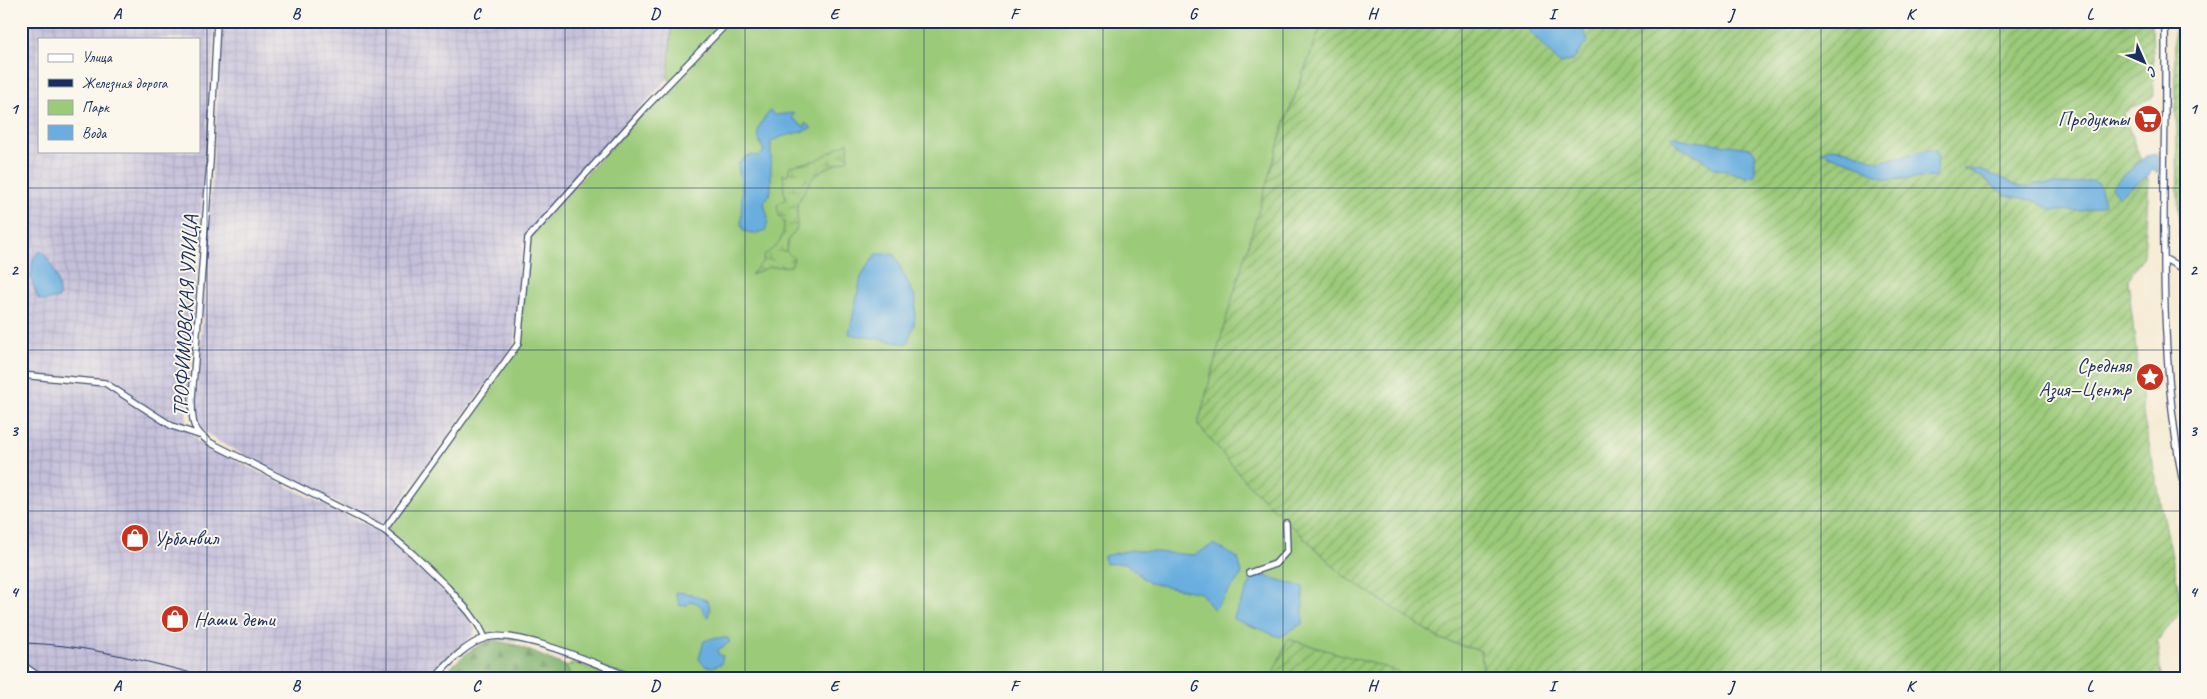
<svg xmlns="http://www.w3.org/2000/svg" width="2207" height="699" font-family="Caveat,sans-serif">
  <defs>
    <pattern id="industrial-grid" width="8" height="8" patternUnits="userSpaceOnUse" patternTransform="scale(1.25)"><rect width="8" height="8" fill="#c5c0da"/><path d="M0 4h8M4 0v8" fill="none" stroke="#a9a5be"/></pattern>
    <pattern id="forest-firs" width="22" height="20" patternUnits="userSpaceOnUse" patternTransform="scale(1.25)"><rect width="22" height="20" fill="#7cae69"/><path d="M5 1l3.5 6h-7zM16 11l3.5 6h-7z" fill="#658e5a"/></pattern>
    <pattern id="wetland-marsh" width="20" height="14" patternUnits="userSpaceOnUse" patternTransform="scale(1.25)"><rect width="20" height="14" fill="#9bca79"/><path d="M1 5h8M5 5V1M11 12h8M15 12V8" fill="none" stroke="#7ea466"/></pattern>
    <pattern id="garden-furrows" width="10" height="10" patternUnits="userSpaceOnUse" patternTransform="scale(1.25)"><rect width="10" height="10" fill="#9bca79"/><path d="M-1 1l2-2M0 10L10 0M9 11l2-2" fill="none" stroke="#7ea466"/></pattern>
  </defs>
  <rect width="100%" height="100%" fill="#fbf7ec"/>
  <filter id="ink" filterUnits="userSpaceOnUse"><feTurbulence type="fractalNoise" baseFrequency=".02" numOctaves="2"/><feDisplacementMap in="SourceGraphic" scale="10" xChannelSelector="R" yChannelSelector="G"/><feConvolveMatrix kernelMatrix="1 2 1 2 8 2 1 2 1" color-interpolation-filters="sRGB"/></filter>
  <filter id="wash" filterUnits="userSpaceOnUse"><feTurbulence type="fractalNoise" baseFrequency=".0096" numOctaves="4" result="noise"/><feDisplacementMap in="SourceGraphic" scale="20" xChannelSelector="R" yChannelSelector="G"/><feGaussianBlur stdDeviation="1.12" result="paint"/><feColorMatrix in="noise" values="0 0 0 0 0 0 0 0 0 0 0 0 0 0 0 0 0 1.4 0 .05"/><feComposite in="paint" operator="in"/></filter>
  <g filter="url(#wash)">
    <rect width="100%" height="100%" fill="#f4e8cf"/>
    <!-- industrial -->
    <g fill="url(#industrial-grid)" fill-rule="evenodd">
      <path d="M 21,21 L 215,21 L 186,419 L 187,427 L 198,442 L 381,532 L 467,613 L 475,629 L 473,635 L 429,678 L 21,678 ZM 39,39 L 199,39 L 199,151 L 39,151 Z"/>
      <path d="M 222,21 L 672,21 L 668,78 L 524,238 L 514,345 L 386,522 L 382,523 L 377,524 L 217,441 L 202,429 L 197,415 L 196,406 L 218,92 Z"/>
    </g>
    <!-- green -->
    <g fill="#9bca79" stroke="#5b7c6c">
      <path d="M 672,21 L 1323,21 L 1284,125 L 1198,424 L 1249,485 L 1344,576 L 1440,639 L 1481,651 L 1484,678 L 1405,678 L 1396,671 L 1289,640 L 1271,678 L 633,678 L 528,640 L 485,638 L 469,612 L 384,530 L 518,344 L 528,238 L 671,82 L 668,78 Z"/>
      <path d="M 574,663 L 604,672 L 606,678 L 568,678 L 569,672 L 566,666 Z"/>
    </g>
    <!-- forest -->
    <path fill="url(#forest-firs)" stroke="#4c6e64" d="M 494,640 L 516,645 L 566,666 L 569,672 L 568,678 L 440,678 C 457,662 471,645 494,640 Z"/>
    <!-- wetland -->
    <path fill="url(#wetland-marsh)" stroke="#5b7c6c" d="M 848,142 L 848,159 L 824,169 L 813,177 L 797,204 L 797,228 L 788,240 L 786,251 L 794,259 L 791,266 L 769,267 L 751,275 L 763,261 L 764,255 C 778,246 785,238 784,221 L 779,216 L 777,205 L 786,199 L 784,193 L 783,174 L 787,176 L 790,166 L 817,160 Z"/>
    <!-- garden -->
    <g fill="url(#garden-furrows)" stroke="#5b7c6c">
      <path d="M 1323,21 L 2152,21 L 2154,96 L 2123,113 L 2149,182 L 2144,255 L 2128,280 L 2144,420 L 2183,610 L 2157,641 L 2161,678 L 1484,678 L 1481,651 L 1440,639 L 1344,576 L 1249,485 L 1198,425 L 1224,326 L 1284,125 Z"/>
      <path d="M 2174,21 L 2186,21 L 2186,244 L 2179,238 Z"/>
      <path d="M 1288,639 L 1397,671 L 1405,678 L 1271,678 Z"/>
    </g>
    <!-- water -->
    <g fill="#69aedf" stroke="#426e9e">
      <path d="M 1514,21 L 1568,21 L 1585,32 L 1588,41 L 1572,61 L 1559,63 L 1526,27 Z"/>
      <path d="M 770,111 L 775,115 L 794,113 L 792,118 L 805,128 L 805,123 L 812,128 C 799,134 783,134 771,142 L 771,191 L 764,203 L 768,218 L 766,230 L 754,234 L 744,231 L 741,224 L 742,191 L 738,165 C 744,156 749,154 759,156 L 764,151 C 754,131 757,127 770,111 Z"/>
      <path d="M 1671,136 L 1687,140 L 1751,148 L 1755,153 L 1755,175 L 1748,177 L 1714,168 L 1698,156 L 1679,147 Z"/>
      <path d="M 1831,148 L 1847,150 L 1879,162 L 1927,150 L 1935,150 L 1938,158 L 1935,177 L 1887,180 L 1855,164 L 1821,152 Z"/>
      <path d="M 2157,154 L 2159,174 L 2152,169 L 2149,176 L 2143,179 L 2118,197 L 2112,186 L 2146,156 Z"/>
      <path d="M 1963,169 L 1979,170 L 1999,177 L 2021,187 L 2029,187 L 2035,184 L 2070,184 L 2093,181 L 2098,184 L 2105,205 L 2083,211 L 2050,210 L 2037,201 L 2005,195 L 1983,178 Z"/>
      <path d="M 40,251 C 51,256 61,286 59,298 L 45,301 L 38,299 L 31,279 L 33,258 Z"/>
      <path d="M 876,254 L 894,254 L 916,299 L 914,325 L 907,344 L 849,334 L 861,277 Z"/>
      <path d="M 1214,544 L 1238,558 L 1242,574 L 1214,610 L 1201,593 L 1149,583 L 1126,563 L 1105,564 L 1104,556 L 1131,550 L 1194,555 Z"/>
      <path d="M 1258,574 L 1303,587 L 1303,623 L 1280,637 L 1233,619 L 1253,577 Z"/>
      <path d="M 675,592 L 691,594 L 708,601 L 710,609 L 708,617 L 705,615 C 703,606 700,604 691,601 L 687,605 L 680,606 Z"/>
      <path d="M 713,638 L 728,638 L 730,642 L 718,650 L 718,654 L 723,656 L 721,664 L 713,667 L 705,666 L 699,659 L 704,641 Z"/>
    </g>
  </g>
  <g filter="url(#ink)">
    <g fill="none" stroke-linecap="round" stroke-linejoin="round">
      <defs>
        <g id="minor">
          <path d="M 217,21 L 210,162 L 192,399 C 192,421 191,430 211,443 L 384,530 L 413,554 L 447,587 L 469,612 L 479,626 L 485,638"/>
          <path d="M 2165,21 C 2167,180 2153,342 2186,498"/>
          <path d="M 2165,259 L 2186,270"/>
          <path d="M 21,375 L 105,383 L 172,426 L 199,435"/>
          <path d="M 384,530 L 518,344 L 528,238 L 647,106 L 729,21"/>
          <path d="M 1249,573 L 1275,564 L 1287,551 L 1286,523"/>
          <path d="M 21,664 L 41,678"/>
          <path d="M 435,678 C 449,663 465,644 486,638 C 517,628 600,666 633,678"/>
        </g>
      </defs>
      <!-- minor casing -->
      <use href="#minor" stroke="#3c4b6f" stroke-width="8"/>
      <!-- minor -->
      <use href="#minor" stroke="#fff" stroke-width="5.5"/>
      <!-- rail -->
      <path stroke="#1b2f5e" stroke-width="1" d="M 21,643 C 86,644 148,662 211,678"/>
    </g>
  </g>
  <!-- grid -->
  <path fill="none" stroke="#1b2f5e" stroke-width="1" stroke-opacity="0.55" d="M 207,21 L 207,678M 386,21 L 386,678M 565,21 L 565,678M 745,21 L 745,678M 924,21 L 924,678M 1103,21 L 1103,678M 1283,21 L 1283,678M 1462,21 L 1462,678M 1642,21 L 1642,678M 1821,21 L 1821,678M 2000,21 L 2000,678M 21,188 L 2186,188M 21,350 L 2186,350M 21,511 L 2186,511"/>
  <!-- icons -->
  <defs>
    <symbol id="supermarket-disc" viewBox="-11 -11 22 22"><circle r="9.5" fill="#c8321e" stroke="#fbf7ec"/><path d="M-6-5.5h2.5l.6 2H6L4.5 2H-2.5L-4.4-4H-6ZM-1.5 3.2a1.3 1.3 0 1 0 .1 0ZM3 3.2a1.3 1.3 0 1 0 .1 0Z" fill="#fff"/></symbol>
    <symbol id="sight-disc" viewBox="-11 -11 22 22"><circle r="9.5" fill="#c8321e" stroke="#fbf7ec"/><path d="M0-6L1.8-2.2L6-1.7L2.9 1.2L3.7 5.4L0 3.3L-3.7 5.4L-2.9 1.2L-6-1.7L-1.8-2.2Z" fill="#fff"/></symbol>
    <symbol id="shop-disc" viewBox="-11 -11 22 22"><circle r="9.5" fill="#c8321e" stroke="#fbf7ec"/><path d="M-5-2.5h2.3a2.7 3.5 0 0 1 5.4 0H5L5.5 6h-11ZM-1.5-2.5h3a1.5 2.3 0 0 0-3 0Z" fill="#fff"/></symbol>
  </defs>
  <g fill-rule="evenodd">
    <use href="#supermarket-disc" x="2132" y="103" width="32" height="32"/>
    <use href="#sight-disc" x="2134" y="361" width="32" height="32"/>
    <use href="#shop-disc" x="119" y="522" width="32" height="32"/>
    <use href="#shop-disc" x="159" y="603" width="32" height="32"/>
  </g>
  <g text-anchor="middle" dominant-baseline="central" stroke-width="4" stroke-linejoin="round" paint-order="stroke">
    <!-- poi labels -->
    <g font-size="21" fill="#1b2f5e" stroke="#fbf7ec" text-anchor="end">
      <text x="2129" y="119">Продукты</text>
      <text x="2131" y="365">Средняя<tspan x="2131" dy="24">Азия—Центр</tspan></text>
      <text x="154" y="538" text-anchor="start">Урбанвил</text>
      <text x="194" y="619" text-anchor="start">Наши дети</text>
    </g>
    <!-- street labels -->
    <g font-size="21" fill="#1b2f5e" stroke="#fbf7ec">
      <text transform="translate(185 316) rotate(-87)">ТРОФИМОВСКАЯ УЛИЦА</text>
    </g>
  </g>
  <!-- margin -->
  <rect width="2207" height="699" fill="none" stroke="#fbf7ec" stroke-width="55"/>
  <!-- legend -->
  <rect x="38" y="38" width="162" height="115" fill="#fbf7ec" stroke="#a1a7b3"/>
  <rect x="48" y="54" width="25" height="8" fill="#ffffff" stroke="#a1a7b3"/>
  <text x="82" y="62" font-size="15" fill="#1b2f5e">Улица</text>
  <rect x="48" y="79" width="25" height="8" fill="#1b2f5e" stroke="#a1a7b3"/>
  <text x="82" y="88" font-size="15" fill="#1b2f5e">Железная дорога</text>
  <rect x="48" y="100" width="25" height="15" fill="#9bca79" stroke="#a1a7b3"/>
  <text x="82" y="112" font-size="15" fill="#1b2f5e">Парк</text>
  <rect x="48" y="125" width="25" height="15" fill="#69aedf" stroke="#a1a7b3"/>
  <text x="82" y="138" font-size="15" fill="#1b2f5e">Вода</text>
  <!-- north arrow -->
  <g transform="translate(2144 62) rotate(135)" stroke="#fbf7ec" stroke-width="4" paint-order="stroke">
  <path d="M0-4L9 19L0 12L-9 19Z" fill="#1b2f5e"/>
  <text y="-8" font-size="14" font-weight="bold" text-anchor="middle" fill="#1b2f5e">С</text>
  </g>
  <rect x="28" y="28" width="2152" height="644" fill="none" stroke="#1b2f5e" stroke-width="2"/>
  <g font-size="16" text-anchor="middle" font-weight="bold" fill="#1b2f5e">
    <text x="117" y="19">A</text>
    <text x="296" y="19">B</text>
    <text x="476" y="19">C</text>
    <text x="655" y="19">D</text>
    <text x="834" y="19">E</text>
    <text x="1014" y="19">F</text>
    <text x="1193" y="19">G</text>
    <text x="1372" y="19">H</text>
    <text x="1552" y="19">I</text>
    <text x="1731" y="19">J</text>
    <text x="1910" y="19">K</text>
    <text x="2090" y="19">L</text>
    <text x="14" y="114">1</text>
    <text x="2193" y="114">1</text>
    <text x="14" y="275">2</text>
    <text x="2193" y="275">2</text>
    <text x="14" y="436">3</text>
    <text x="2193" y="436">3</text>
    <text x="14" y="597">4</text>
    <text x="2193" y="597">4</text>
    <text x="117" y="691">A</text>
    <text x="296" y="691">B</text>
    <text x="476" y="691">C</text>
    <text x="655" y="691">D</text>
    <text x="834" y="691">E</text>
    <text x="1014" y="691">F</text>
    <text x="1193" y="691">G</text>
    <text x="1372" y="691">H</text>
    <text x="1552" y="691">I</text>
    <text x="1731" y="691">J</text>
    <text x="1910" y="691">K</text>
    <text x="2090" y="691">L</text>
  </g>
</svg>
